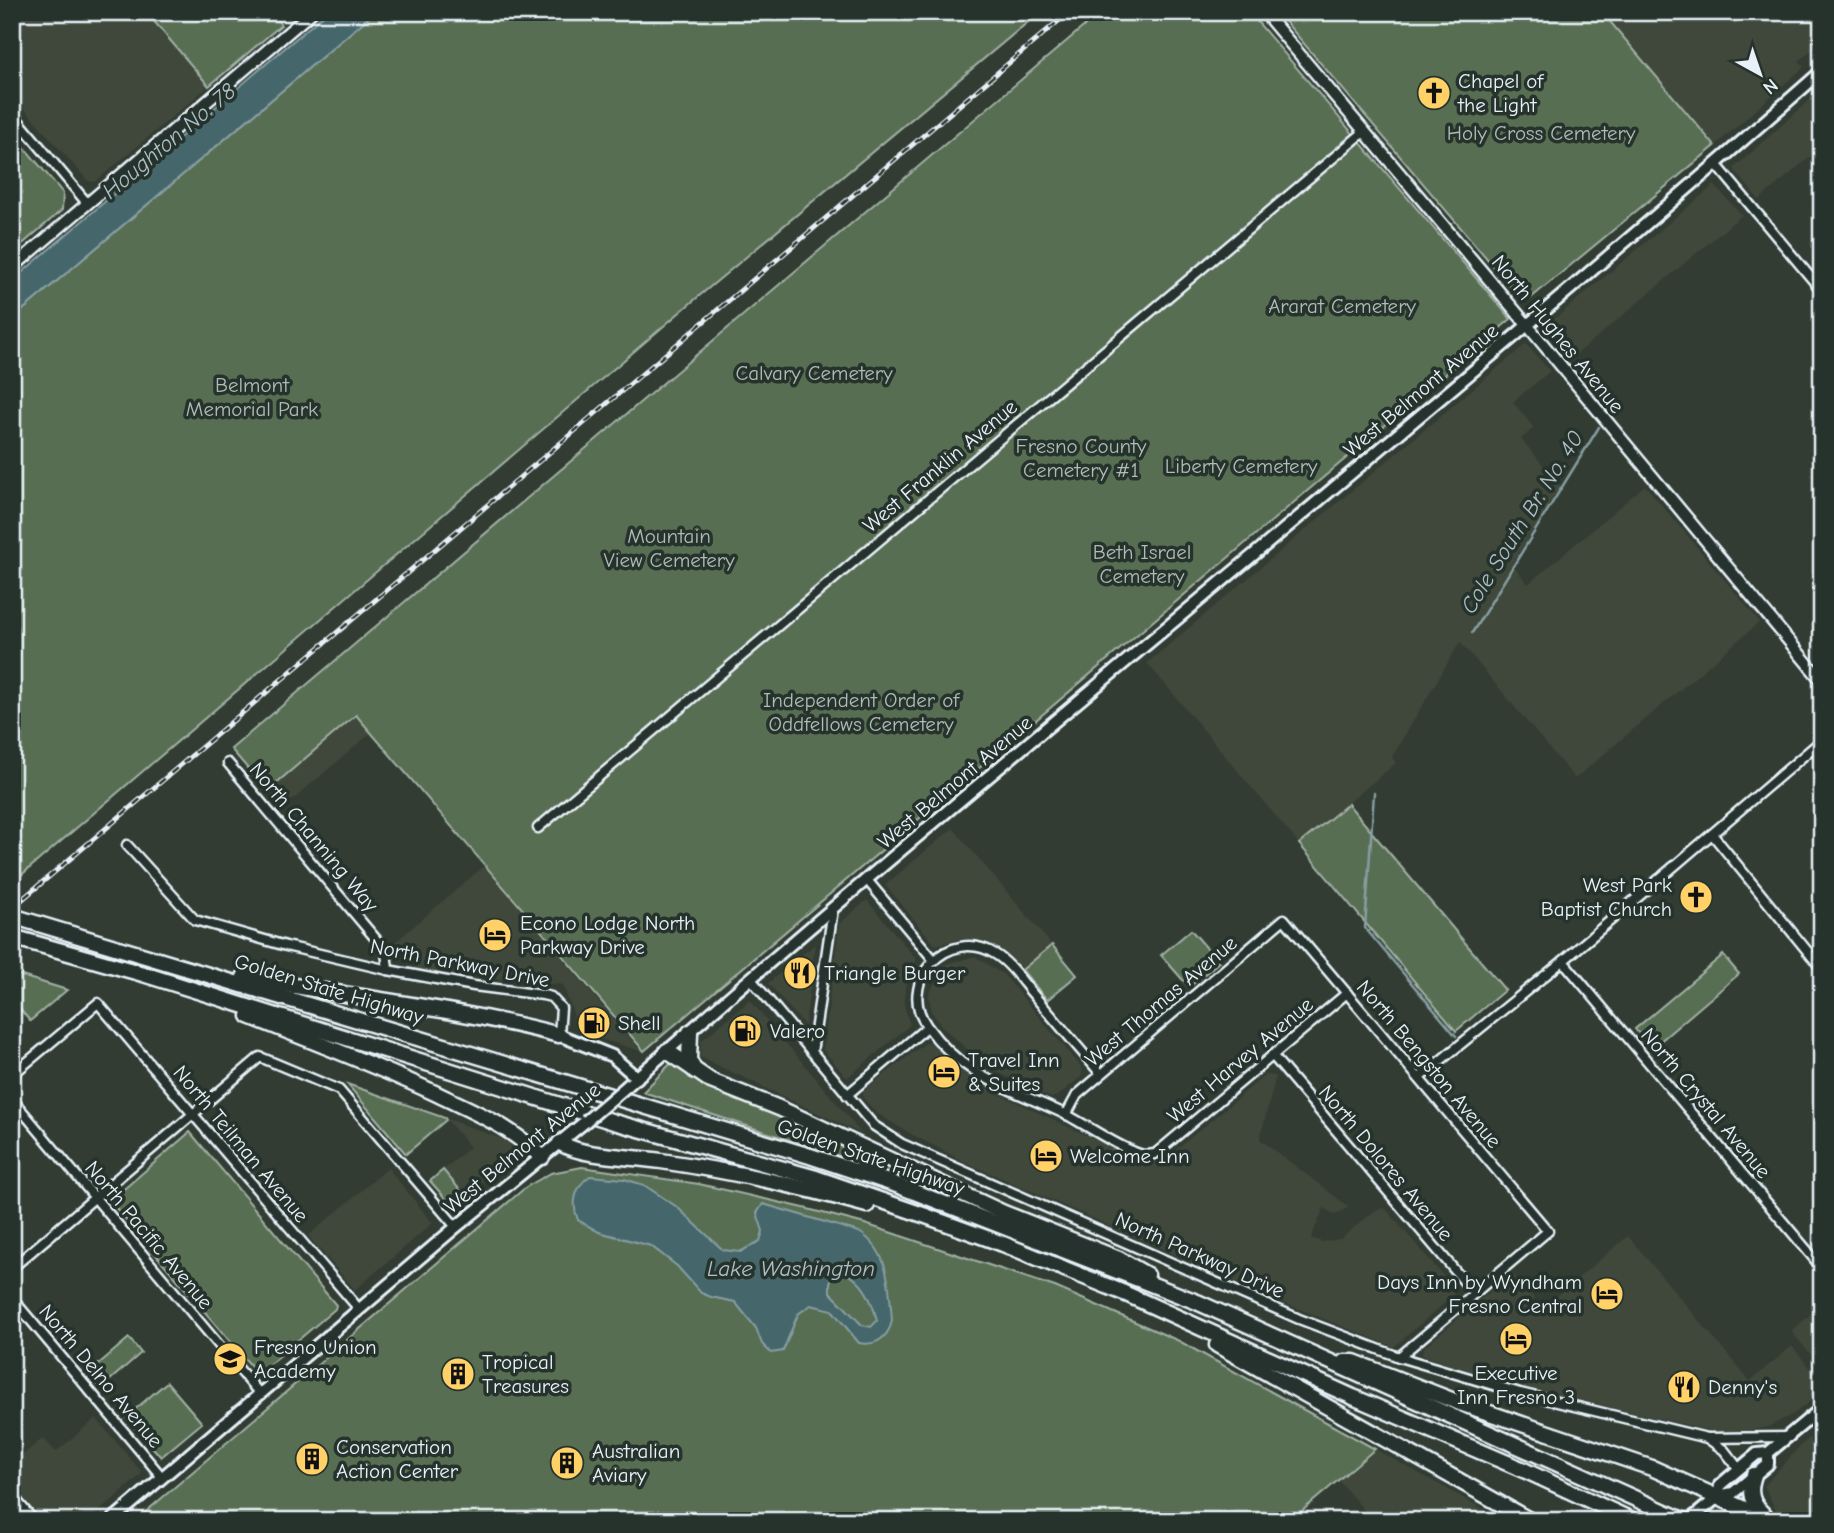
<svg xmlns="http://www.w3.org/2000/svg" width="1834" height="1533" font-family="'Comic Neue',sans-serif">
  <rect width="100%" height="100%" fill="#323c33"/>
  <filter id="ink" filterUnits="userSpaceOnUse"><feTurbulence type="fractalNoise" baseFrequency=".0143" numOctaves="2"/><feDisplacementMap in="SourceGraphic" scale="14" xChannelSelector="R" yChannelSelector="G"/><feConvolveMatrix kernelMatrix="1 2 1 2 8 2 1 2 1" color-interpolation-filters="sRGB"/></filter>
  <g filter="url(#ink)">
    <!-- built -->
    <g fill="#40463a">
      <path d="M 12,12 L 146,12 L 209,86 L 95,182 L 88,181 L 12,95 Z"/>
      <path d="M 1602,12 L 1822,12 L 1822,42 L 1799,61 L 1804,67 L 1715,146 Z"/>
      <path d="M 1822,89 L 1822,147 L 1759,200 L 1735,171 L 1735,167 Z"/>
      <path d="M 1714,185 L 1742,215 L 1571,359 L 1547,331 L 1547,325 Z"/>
      <path d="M 1526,344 L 1550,371 L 1513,402 L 1534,428 L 1521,439 L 1561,486 L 1512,564 L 1528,584 L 1645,485 L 1760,622 L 1575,779 L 1460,642 L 1392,757 L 1396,763 L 1299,844 L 1147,663 Z"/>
      <path d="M 356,715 L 371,733 L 282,809 L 267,791 Z"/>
      <path d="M 953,828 L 1052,945 L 1022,970 L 1008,955 L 985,941 L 962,939 L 935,945 L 885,885 Z"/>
      <path d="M 484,866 L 616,1022 L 641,1051 L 580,1033 L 563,985 L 473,977 L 418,969 L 395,942 Z"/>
      <path d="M 867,900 L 917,960 L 909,974 L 905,988 L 904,1004 L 910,1025 L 847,1078 L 823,1050 L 839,924 Z"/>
      <path d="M 815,944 L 809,997 L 805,1026 L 768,983 Z"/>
      <path d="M 975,956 L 1004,975 L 1083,1069 L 1081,1077 L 1058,1096 L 1051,1098 L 989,1068 L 942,1027 L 931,1011 L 929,994 L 943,965 Z"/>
      <path d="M 750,1000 L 839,1106 L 862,1134 L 700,1057 L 701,1041 Z"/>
      <path d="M 928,1041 L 976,1083 L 1147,1164 L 1164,1160 L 1265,1075 L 1276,1076 L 1260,1139 L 1349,1207 L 1335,1215 L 1324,1208 L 1311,1238 L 1322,1242 L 1340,1239 L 1377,1209 L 1385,1208 L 1453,1287 L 1454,1295 L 1394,1347 L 1284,1303 L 967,1163 L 911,1134 L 876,1113 L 863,1098 L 863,1091 Z"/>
      <path d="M 445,1118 L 511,1142 L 510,1158 L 465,1196 L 443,1170 L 470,1147 Z"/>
      <path d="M 388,1168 L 433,1223 L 355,1290 L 308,1236 Z"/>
      <path d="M 1628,1236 L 1750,1381 L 1792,1346 L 1822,1382 L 1822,1392 L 1794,1414 L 1768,1427 L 1748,1431 L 1716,1432 L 1532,1389 L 1468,1371 L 1422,1355 L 1423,1348 L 1512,1273 L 1535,1299 L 1527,1307 L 1534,1315 Z"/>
      <path d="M 1822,1305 L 1822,1368 L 1791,1331 Z"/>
      <path d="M 96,1418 L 141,1471 L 141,1475 L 88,1521 L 43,1521 L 12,1484 L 12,1464 L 43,1438 L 56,1452 Z"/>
      <path d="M 1822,1427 L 1822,1521 L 1791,1521 L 1777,1513 L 1764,1486 L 1802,1444 Z"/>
      <path d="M 1375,1449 L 1505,1521 L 1373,1521 L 1338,1480 Z"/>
    </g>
    <!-- green -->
    <g fill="#596e52" stroke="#a0b0a5" stroke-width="2">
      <path d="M 146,12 L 271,12 L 281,25 L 209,86 Z"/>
      <path d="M 375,12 L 1040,12 L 686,307 L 12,883 L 12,319 Z"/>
      <path d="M 1101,12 L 1249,12 L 1511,319 L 644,1051 L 356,715 L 267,791 L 231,749 Z"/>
      <path d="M 1277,12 L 1602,12 L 1715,146 L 1531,298 L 1518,295 Z"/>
      <path d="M 12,133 L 63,193 L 62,210 L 12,253 Z"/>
      <path d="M 1348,804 L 1505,990 L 1456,1031 L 1299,844 Z"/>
      <path d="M 1191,930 L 1219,962 L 1189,987 L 1161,955 Z"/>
      <path d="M 1052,945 L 1077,975 L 1047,1000 L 1022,970 Z"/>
      <path d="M 1723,955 L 1739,974 L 1651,1049 L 1635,1029 Z"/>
      <path d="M 12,973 L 67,990 L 30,1021 L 12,1000 Z"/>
      <path d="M 674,1060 L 927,1176 L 922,1183 L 643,1092 Z"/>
      <path d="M 347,1084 L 445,1118 L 446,1120 L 406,1154 Z"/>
      <path d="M 190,1132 L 336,1305 L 335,1309 L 258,1374 L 110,1201 Z"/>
      <path d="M 582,1167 L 699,1184 L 804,1208 L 865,1224 L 1055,1287 L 1179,1341 L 1375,1449 L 1290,1521 L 135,1521 L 526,1187 L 551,1173 Z"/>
      <path d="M 443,1170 L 466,1197 L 453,1207 L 430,1181 Z"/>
      <path d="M 129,1338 L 141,1353 L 101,1388 L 88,1373 Z"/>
      <path d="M 167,1382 L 202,1423 L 161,1457 L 126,1417 Z"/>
    </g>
    <!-- water -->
    <g fill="#44666a" stroke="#869ea3" stroke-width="2" fill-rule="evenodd">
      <path d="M 327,12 L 375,12 L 12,319 L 12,281 Z"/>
      <path d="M 590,1176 L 624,1179 L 644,1185 L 677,1207 L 723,1250 L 740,1252 L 760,1241 L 763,1231 L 757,1213 L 763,1204 L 859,1232 C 890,1251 889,1287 892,1321 C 888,1338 876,1346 859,1343 L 832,1310 L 811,1305 L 798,1314 L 783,1351 L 771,1353 L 762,1344 L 756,1328 L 735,1302 L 711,1297 L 701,1293 L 677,1266 L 651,1246 L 599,1232 L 578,1220 C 571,1204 575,1186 590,1176 ZM 835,1271 C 860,1273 872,1298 877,1321 L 871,1327 L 862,1325 L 830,1292 L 830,1282 Z"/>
    </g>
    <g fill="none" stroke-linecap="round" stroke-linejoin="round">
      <!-- stream -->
      <g stroke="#869ea3" stroke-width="2.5">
        <path d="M 1472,633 L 1599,427"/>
        <path d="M 1374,793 L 1365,928 L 1456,1036"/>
      </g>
      <defs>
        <g id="minor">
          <path d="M 12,113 L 87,203"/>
          <path d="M 1716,164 L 1822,291"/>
          <path d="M 228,763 L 386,951 L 388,970"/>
          <path d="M 538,828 L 1365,131"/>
          <path d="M 1712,834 L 1822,969"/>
          <path d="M 127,845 L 195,920 L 286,946 L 388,970 L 474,986 L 543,995 L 551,997 L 561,1008 L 559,1035"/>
          <path d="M 867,880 L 933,959"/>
          <path d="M 1563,961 L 1822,1268"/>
          <path d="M 751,979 L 873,1125 L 902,1144 L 1299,1319 L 1399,1357 L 1520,1393 L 1707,1438 L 1789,1437"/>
          <path d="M 812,1052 L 833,909"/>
          <path d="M 1272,1055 L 1474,1293"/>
          <path d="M 1101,1074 C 1078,1047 1055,1020 1032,993 C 1021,980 1010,963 995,954 C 949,925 895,982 927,1026 C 965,1080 1014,1089 1069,1116 C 1089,1127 1120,1148 1140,1154 C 1144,1156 1150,1154 1155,1154 L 1347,993"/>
          <path d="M 12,1075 L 98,1003 L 359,1309"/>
          <path d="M 1419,1078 L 1563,961 L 1822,740"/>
          <path d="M 847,1095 L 927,1027"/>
          <path d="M 12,1099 L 260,1394"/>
          <path d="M 1066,1115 L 1077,1095 L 1284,919 L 1548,1231 L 1399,1357"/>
          <path d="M 12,1268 L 260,1057 L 339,1090 L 456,1227"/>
          <path d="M 12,1298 L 162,1477"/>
          <path d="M 1707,1438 L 1724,1450 L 1739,1469"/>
          <path d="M 12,1495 L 34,1521"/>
        </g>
        <g id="tertiary">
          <path d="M 1264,12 L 1528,326 L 1822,681"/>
          <path d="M 12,268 L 312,12"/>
        </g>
        <g id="secondary">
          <path d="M 559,1035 L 612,1056 L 637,1078"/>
          <path d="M 627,1086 C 1020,741 1430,417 1822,71"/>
          <path d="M 1719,1496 L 1720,1485 L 1757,1454 L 1768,1453 L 1822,1408"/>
          <path d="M 111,1521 L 456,1227 L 586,1121"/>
          <path d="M 1689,1521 L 1719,1496 L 1733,1493 L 1768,1464 L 1768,1453"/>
        </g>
        <g id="motorway">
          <path d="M 12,916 L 810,1156 L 894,1184 L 1197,1302 L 1685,1521"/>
          <path d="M 12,937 L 143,974 L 614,1122 L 816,1178 L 926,1216 L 1003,1244 L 1124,1293 L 1353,1397 L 1526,1471 L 1634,1521"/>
          <path d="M 244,977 C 349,997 456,1008 559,1035"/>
          <path d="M 249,1016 C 312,1041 376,1065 437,1094 C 480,1115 506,1124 542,1157"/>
          <path d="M 690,1032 L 689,1060 L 695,1071"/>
          <path d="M 667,1051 L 711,1081 L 779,1108 L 1004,1213 L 1119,1259 L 1147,1275"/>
          <path d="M 560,1143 C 586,1158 631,1156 661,1161 C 730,1171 799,1186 867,1205"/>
          <path d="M 1217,1345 L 1531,1521"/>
          <path d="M 1344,1362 L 1354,1362 L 1457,1402 L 1652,1468 L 1771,1521"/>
          <path d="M 1754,1475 C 1748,1492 1751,1503 1764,1515"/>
        </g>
      </defs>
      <!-- minor casing -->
      <use href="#minor" stroke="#e8f1f8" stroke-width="13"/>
      <!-- tertiary casing -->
      <use href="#tertiary" stroke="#e8f1f8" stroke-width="15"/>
      <!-- secondary casing -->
      <use href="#secondary" stroke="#e8f1f8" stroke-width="16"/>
      <!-- motorway casing -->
      <use href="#motorway" stroke="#e8f1f8" stroke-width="19"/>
      <!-- minor -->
      <use href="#minor" stroke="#26332d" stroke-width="8"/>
      <!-- tertiary -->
      <use href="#tertiary" stroke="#26332d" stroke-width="10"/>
      <!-- secondary -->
      <use href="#secondary" stroke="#26332d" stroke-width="10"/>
      <!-- motorway -->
      <use href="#motorway" stroke="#26332d" stroke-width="14"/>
      <defs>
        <path id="rail" d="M 12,908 L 1069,12"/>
      </defs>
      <!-- rail casing -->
      <use href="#rail" stroke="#e8f1f8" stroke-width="5"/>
      <!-- rail -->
      <use href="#rail" stroke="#26332d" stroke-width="2.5" stroke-dasharray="8" stroke-linecap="butt"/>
      <defs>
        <path id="secondary-bridge" d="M 586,1121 L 627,1086"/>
      </defs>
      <!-- secondary-bridge casing -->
      <use href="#secondary-bridge" stroke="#e8f1f8" stroke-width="16" stroke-linecap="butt"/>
      <!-- secondary-bridge -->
      <use href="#secondary-bridge" stroke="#26332d" stroke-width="10"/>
    </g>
  </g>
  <!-- icons -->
  <defs>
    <symbol id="church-disc" viewBox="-11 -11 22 22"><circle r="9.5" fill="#ffd166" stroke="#26332d"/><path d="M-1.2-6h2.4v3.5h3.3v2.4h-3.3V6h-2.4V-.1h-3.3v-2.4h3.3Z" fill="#111"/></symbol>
    <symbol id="hotel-disc" viewBox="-11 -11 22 22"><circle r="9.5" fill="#ffd166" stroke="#26332d"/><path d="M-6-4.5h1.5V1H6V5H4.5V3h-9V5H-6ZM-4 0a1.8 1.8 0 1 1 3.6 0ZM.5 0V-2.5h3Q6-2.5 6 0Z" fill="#111"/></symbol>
    <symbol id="restaurant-disc" viewBox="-11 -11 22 22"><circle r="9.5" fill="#ffd166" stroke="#26332d"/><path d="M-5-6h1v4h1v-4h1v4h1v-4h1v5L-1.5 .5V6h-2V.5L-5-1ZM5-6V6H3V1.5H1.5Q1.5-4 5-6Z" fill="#111"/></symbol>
    <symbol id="fuel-disc" viewBox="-11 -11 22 22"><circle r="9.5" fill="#ffd166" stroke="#26332d"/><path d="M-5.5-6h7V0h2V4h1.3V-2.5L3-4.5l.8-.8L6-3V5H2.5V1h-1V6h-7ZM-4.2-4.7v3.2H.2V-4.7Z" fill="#111"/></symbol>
    <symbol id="school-disc" viewBox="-11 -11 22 22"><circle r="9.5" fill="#ffd166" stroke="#26332d"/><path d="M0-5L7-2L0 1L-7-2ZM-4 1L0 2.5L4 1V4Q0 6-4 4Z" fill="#111"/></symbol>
    <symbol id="building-disc" viewBox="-11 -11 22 22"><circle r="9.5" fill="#ffd166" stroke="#26332d"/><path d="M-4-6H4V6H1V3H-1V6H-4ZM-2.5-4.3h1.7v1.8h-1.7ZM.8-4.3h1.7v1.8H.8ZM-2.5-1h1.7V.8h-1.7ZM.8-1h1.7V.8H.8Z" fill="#111"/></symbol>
  </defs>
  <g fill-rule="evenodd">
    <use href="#church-disc" x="1415" y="74" width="38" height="38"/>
    <use href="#church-disc" x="1677" y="878" width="38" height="38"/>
    <use href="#hotel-disc" x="476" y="916" width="38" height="38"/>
    <use href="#restaurant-disc" x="781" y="954" width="38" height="38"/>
    <use href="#fuel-disc" x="575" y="1004" width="38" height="38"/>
    <use href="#fuel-disc" x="726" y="1012" width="38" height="38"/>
    <use href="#hotel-disc" x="925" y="1053" width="38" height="38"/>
    <use href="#hotel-disc" x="1027" y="1137" width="38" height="38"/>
    <use href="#hotel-disc" x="1588" y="1275" width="38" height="38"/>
    <use href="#hotel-disc" x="1497" y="1320" width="38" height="38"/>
    <use href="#school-disc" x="211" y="1340" width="38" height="38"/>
    <use href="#building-disc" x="439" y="1355" width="38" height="38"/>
    <use href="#restaurant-disc" x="1665" y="1368" width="38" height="38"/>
    <use href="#building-disc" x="293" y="1440" width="38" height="38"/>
    <use href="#building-disc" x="548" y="1444" width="38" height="38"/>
  </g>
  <g text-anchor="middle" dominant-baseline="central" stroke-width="7" stroke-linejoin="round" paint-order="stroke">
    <!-- poi labels -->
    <g font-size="21" fill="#e8f1f8" stroke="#26332d" text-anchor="start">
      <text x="1458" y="81">Chapel of<tspan x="1458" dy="24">the Light</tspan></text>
      <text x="1672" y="885" text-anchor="end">West Park<tspan x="1672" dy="24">Baptist Church</tspan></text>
      <text x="520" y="923">Econo Lodge North<tspan x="520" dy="24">Parkway Drive</tspan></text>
      <text x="824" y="973">Triangle Burger</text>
      <text x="618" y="1023">Shell</text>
      <text x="770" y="1031">Valero</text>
      <text x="968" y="1060">Travel Inn<tspan x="968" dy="24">&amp; Suites</tspan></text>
      <text x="1070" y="1156">Welcome Inn</text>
      <text x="1582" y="1282" text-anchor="end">Days Inn by Wyndham<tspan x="1582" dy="24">Fresno Central</tspan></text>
      <text x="254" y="1347">Fresno Union<tspan x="254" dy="24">Academy</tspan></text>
      <text x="482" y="1362">Tropical<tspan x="482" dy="24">Treasures</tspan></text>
      <text x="1516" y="1373" text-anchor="middle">Executive<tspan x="1516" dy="24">Inn Fresno 3</tspan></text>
      <text x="1708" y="1387">Denny's</text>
      <text x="336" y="1447">Conservation<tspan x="336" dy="24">Action Center</tspan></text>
      <text x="592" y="1451">Australian<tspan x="592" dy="24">Aviary</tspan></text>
    </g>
    <!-- park labels -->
    <g font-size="21" fill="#afbdb6" stroke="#26332d">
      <text x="1541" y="133">Holy Cross Cemetery</text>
      <text x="1342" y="306">Ararat Cemetery</text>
      <text x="814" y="373">Calvary Cemetery</text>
      <text x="252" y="385">Belmont<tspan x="252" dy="24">Memorial Park</tspan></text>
      <text x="1081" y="446">Fresno County<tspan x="1081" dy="24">Cemetery #1</tspan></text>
      <text x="1241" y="466">Liberty Cemetery</text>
      <text x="669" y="536">Mountain<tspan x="669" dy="24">View Cemetery</tspan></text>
      <text x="1142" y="552">Beth Israel<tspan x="1142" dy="24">Cemetery</tspan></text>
      <text x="861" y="700">Independent Order of<tspan x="861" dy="24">Oddfellows Cemetery</tspan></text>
    </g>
    <!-- street labels -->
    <g font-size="21" fill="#e8f1f8" stroke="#26332d">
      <text transform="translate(1558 334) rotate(51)">North Hughes Avenue</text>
      <text transform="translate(1421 390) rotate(-40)">West Belmont Avenue</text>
      <text transform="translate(940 466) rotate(-40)">West Franklin Avenue</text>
      <text transform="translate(955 782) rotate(-40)">West Belmont Avenue</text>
      <text transform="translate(314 837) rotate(50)">North Channing Way</text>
      <text transform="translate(460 963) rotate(11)">North Parkway Drive</text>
      <text transform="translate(329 989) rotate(17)">Golden State Highway</text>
      <text transform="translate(1161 1001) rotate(-40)">West Thomas Avenue</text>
      <text transform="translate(1240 1060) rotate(-40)">West Harvey Avenue</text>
      <text transform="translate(1429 1064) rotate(50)">North Bengston Avenue</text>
      <text transform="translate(1706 1103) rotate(50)">North Crystal Avenue</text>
      <text transform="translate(241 1144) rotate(50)">North Teilman Avenue</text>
      <text transform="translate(522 1148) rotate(-39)">West Belmont Avenue</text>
      <text transform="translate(871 1157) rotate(19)">Golden State Highway</text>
      <text transform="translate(1386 1163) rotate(50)">North Dolores Avenue</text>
      <text transform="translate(149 1235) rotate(50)">North Pacific Avenue</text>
      <text transform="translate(1200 1255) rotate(24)">North Parkway Drive</text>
      <text transform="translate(101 1376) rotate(50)">North Delno Avenue</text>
    </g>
    <!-- water labels -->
    <g font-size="23" font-style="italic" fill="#afc0c6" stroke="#26332d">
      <text transform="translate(169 141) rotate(-40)">Houghton No. 78</text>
      <text transform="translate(1522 522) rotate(-58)">Cole South Br. No. 40</text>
      <text x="791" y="1268">Lake Washington</text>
    </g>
  </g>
  <!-- margin -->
  <rect width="1834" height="1533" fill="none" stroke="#26332d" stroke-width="42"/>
  <rect x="21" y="21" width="1792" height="1491" fill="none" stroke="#e8f1f8" stroke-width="2.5" filter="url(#ink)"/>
  <!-- north arrow -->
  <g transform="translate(1760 74) rotate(140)" stroke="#26332d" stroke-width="5" paint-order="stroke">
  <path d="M0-5L12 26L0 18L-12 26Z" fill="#e8f1f8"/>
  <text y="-10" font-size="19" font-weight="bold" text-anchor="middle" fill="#e8f1f8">N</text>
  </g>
</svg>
